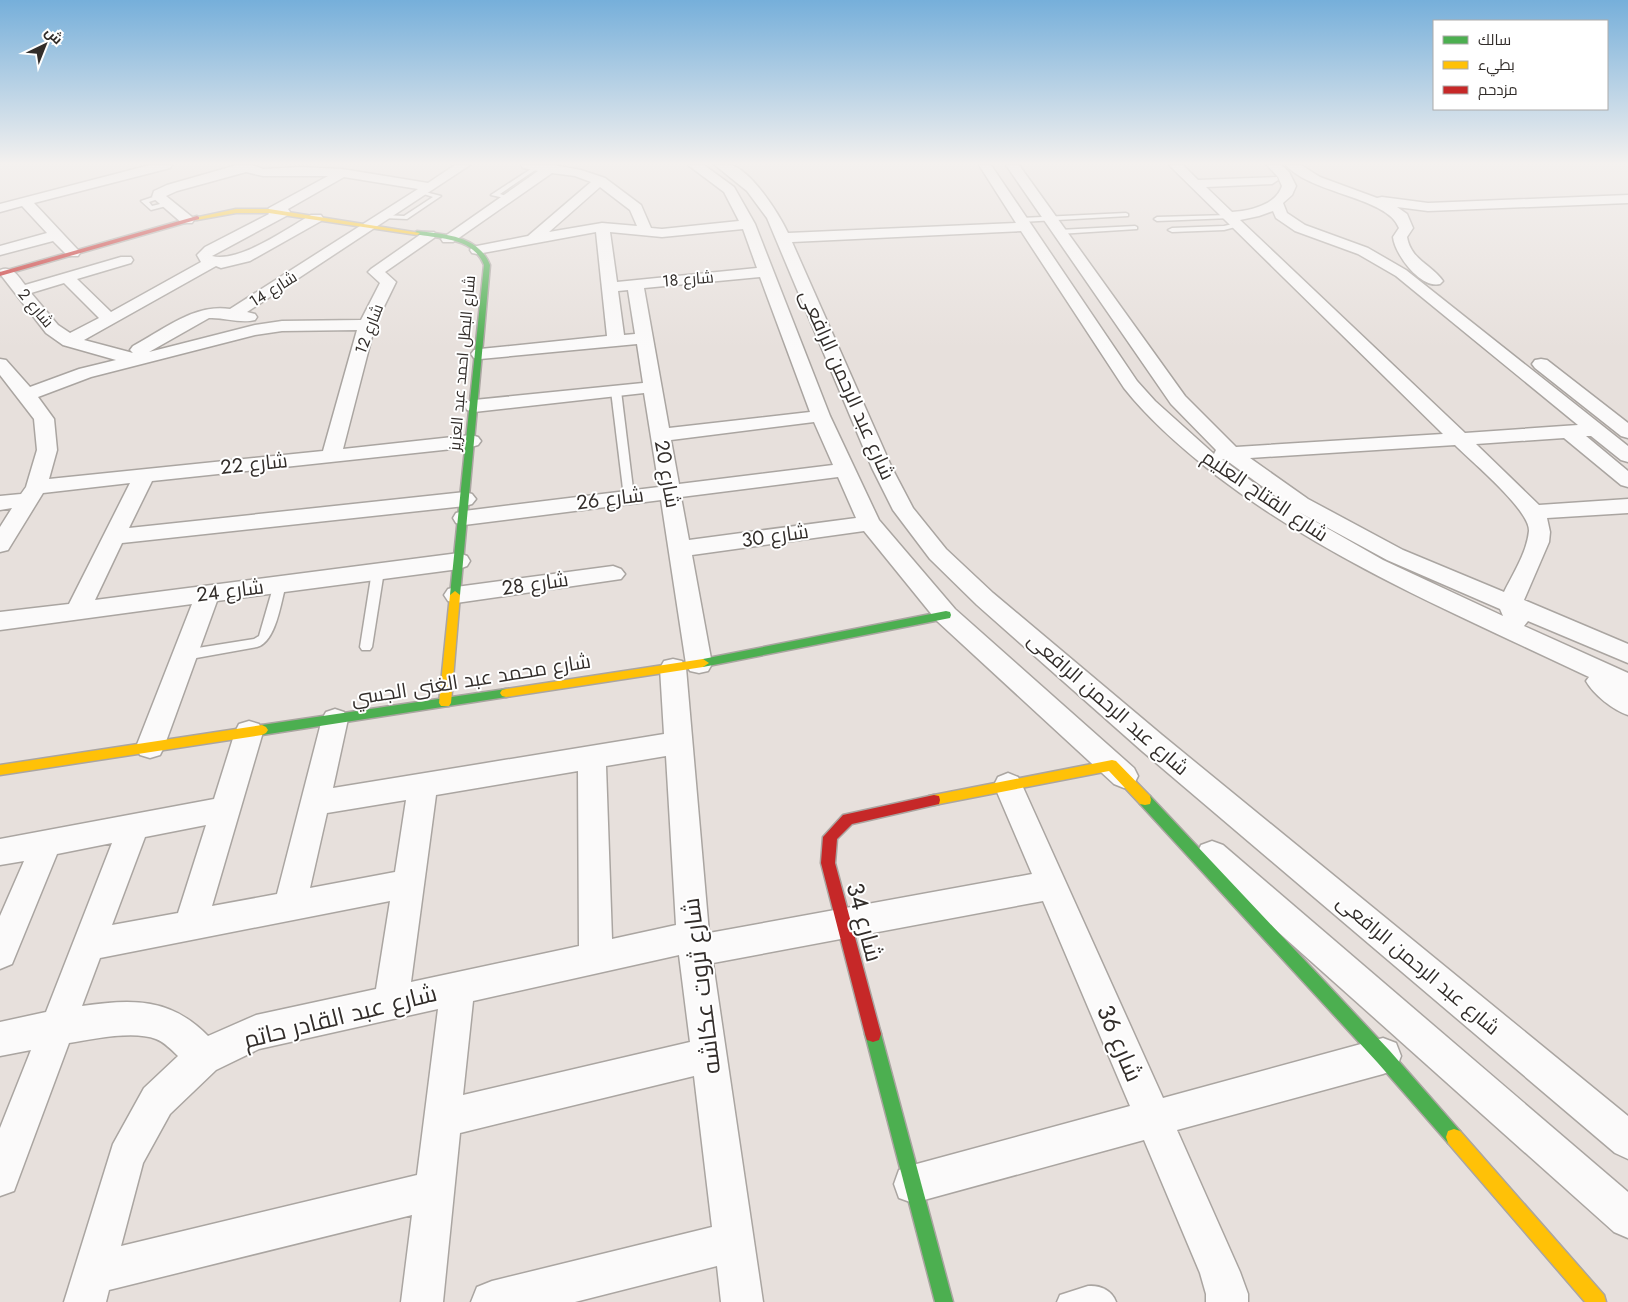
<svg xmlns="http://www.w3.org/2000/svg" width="1628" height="1302" font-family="Jost,Cairo,sans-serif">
  <rect width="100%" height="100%" fill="#e7e0dc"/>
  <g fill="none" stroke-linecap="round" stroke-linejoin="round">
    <defs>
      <g id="lane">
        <path d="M 537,165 L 538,168 L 500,194 L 509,197 L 509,199 L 491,195 Z"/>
        <path d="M 421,191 L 441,196 L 407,219 L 383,218 L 383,216 L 385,215 L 404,216 L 433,197 L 421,193 Z"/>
        <path d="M 159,195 L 162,197 L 161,198 L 149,202 L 152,206 L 168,202 L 170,203 L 170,205 L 151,210 L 141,201 Z"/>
        <path d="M 1126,213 L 1128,214 L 1128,216 L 1021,222 L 1018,220 L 1021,218 Z"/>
        <path d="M 1229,215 L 1231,216 L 1231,218 L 1157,221 L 1154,219 L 1157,217 Z"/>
        <path d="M 1237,223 L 1239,224 L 1239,226 L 1224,230 L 1172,232 L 1168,230 L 1172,228 L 1224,226 Z"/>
        <path d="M 1135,226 L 1137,227 L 1137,229 L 1059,234 L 1055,232 L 1059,230 Z"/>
        <path d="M 616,388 L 621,391 L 634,497 L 629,500 L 624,497 L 611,391 Z"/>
        <path d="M 378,567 L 384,571 L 372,647 L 370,650 L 362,650 L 360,647 L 372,571 Z"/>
        <path d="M 280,580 L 286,584 C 281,602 276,642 257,647 L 185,660 L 181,658 L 179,655 L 181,652 L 185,650 L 254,639 L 259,636 L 274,584 Z"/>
        <path d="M 1088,1286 C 1100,1285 1112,1290 1116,1302 L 1057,1302 L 1060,1295 Z"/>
      </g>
      <g id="street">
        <path d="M 150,165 L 172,165 L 170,168 L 34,203 L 78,250 L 80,253 L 78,256 L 68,256 L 53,241 L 0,255 L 0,246 L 47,233 L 22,206 L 0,212 L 0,204 Z"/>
        <path d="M 237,165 L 252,165 L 263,169 L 300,167 L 342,169 L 428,183 L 455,165 L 470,165 L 247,312 L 255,314 L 257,317 L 255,320 C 240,324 224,317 209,318 L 149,352 L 255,325 L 282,321 L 361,320 L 380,283 L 368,272 L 371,269 L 424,232 L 434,232 L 436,235 L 434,238 L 385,272 L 396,282 L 375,325 L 343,449 L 471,435 L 478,437 L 481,441 L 478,445 L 471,447 L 152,481 L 129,528 L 465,492 L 472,494 L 476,499 L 472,504 L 465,506 L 122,543 L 95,600 L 459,553 L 467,556 L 470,561 L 467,566 L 459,569 L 217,601 L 164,747 L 160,755 L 150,758 L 140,755 L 136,747 L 192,604 L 0,630 L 0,612 L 69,604 L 130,483 L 43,493 L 8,550 L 0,552 L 0,527 L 12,508 L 0,510 L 0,496 L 21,494 L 26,487 L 37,450 L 34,419 L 0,375 L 0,359 L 6,360 L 30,387 L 79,369 L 116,360 L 63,345 L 46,333 L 1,275 L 0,270 C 12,265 18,276 25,285 L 121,257 L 131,257 L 133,260 L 131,263 L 77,279 L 111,312 L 201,262 L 197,255 L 205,247 L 269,214 L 267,211 L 269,208 L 328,176 L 263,176 L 246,172 L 177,191 L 166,196 L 192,217 L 194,220 L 192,223 L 182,223 L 152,197 L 154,191 L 167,185 ZM 344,177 L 418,189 L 230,309 C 195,303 163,330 133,346 L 130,350 L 133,353 L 84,340 L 216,266 L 221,268 L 250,261 L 321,221 L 323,218 L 321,215 L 311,215 C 286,229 239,263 212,256 L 288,215 L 290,212 L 288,209 ZM 64,283 L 99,318 L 70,333 L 58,325 L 31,293 ZM 357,330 L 323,451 L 49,479 L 57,450 L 54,419 L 38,397 L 91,377 L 255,335 L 282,331 Z"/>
        <path d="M 521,165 L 553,165 L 581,170 L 605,178 L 641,205 L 651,228 L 662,229 L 739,221 L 724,192 L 688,165 L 704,165 L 734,187 L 755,224 L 830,416 L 879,520 L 955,609 L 1134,768 L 1138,776 L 1134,784 L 1124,788 L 1114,784 L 937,621 L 864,531 L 692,555 L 712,664 L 708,671 L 699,673 L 690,671 L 686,664 L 661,500 L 464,525 L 456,523 L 453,518 L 456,513 L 464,511 L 659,487 L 644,393 L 474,412 L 467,410 L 465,406 L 467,402 L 474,400 L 643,383 L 637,344 L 480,359 L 474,358 L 471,354 L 474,350 L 480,349 L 607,336 L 596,232 L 477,254 L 472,253 L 470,250 L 472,247 L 477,246 L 528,236 L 591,182 L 575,176 L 552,173 L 453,242 L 443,242 L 441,239 L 538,171 L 523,168 ZM 600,187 L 630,210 L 637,226 L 602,223 L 549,232 ZM 743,229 L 757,268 L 617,282 L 610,232 L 662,237 ZM 760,277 L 810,412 L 669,428 L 644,288 ZM 628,290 L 635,334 L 624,335 L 618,291 ZM 814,422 L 833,465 L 679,484 L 671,440 ZM 838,477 L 856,518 L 689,540 L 681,497 Z"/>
        <path d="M 715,165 C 720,165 726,164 731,165 C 752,171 779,214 788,233 L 1016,223 L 979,165 L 991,165 L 1137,381 L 1155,401 L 1214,454 L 1216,450 L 1171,404 L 1006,165 L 1019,165 L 1185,396 L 1236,447 L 1443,434 L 1169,165 L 1183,165 L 1198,180 L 1277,177 L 1278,180 L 1272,184 L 1206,187 L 1232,212 C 1250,211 1276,205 1282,186 L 1278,177 L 1267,165 L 1281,165 L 1289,172 L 1296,186 L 1292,195 L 1283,203 L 1287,213 L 1305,225 L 1368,248 L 1406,270 L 1628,446 L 1628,462 L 1621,460 L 1591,436 L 1586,436 L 1628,471 L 1628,487 L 1621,485 L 1564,438 L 1476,444 L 1539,505 L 1628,499 L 1628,513 L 1547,518 L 1550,532 L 1549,542 L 1524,600 L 1628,644 L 1628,663 L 1528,621 L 1524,626 L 1628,673 L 1628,715 C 1613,710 1594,695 1586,681 L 1589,677 C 1461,616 1330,562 1217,476 C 1184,450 1150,421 1124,388 L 1021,231 L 792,242 L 892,468 L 913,508 L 946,549 L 993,593 L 1162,735 L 1628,1116 L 1628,1159 L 1615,1153 L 1142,751 L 977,605 L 930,559 L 893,510 L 872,468 L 767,218 L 747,191 ZM 1273,211 L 1276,218 L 1295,231 L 1358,254 L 1396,276 L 1578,425 L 1465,433 L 1240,220 L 1259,216 ZM 1455,445 C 1471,461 1530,510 1529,531 C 1527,552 1513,574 1504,592 L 1403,550 L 1308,499 L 1250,458 ZM 1222,459 L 1226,460 L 1289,506 L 1262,489 ZM 1297,511 L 1387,560 L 1500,609 L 1503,616 L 1383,560 Z"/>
        <path d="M 1286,165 L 1301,165 L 1320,177 L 1377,198 L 1382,197 L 1428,203 L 1628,195 L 1628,203 L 1428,211 L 1397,207 L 1407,214 L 1413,228 L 1407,237 C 1411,260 1431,264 1443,281 L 1440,284 C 1421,289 1395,255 1393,237 L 1399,228 C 1388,197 1311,194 1286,165 Z"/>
        <path d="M 1541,359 L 1547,360 L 1628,423 L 1628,438 L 1621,436 L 1535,368 L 1532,364 L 1535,360 Z"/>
        <path d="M 613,566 L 621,569 L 625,574 L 621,579 L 456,603 L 448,601 L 444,595 L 448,589 L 456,587 Z"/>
        <path d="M 673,659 L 682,661 L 686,668 L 709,933 L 1032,874 L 994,785 L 998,777 L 1008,773 L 1018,777 L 1022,785 L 1163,1098 L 1383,1038 L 1396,1043 L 1401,1056 L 1396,1069 L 1383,1074 L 1177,1130 L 1240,1272 L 1248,1294 L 1248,1302 L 1206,1302 L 1206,1294 L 1200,1273 L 1144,1140 L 913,1203 L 899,1198 L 894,1184 L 899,1170 L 913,1165 L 1130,1106 L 1043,901 L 713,963 L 763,1302 L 721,1302 L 717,1266 L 575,1302 L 471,1302 L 477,1287 L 492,1281 L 712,1227 L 694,1076 L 460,1133 L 443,1302 L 401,1302 L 412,1215 L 109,1290 L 106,1302 L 64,1302 L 113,1144 L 144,1088 L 178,1056 C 172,1050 164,1042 156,1039 C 134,1030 92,1039 69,1043 L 14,1191 L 0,1196 L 0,1128 L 31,1050 L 0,1056 L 0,1022 L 46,1012 L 112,843 L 57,854 L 12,964 L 0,969 L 0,916 L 24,861 L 0,865 L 0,839 L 214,799 L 235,732 L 239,724 L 249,721 L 259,724 L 263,732 L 212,906 L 277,894 L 322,719 L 326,712 L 335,709 L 344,712 L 348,719 L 333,788 L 664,734 L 660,668 L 664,661 ZM 666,756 L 676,925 L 612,939 L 606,766 ZM 578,771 L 579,946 L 411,982 L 436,795 ZM 406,800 L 395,872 L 310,888 L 327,813 ZM 206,825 L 178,913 L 112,925 L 145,837 ZM 390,901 L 376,989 L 256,1015 L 208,1036 C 170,997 132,999 82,1006 L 100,958 ZM 679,955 L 690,1042 L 463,1095 L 473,1001 ZM 438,1009 L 417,1175 L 121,1246 L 143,1163 L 170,1114 L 216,1070 L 259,1049 Z"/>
        <path d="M 1212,841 L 1223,845 L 1628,1192 L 1628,1238 L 1614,1232 L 1201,863 L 1197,854 L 1201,845 Z"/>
      </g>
      <g id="fast">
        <path d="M 417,231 C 445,234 479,236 490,265 L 460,595 L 455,599 L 450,595 L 484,265 C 473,237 440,239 415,234 L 414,233 Z"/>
        <path d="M 946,611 L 950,612 L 951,615 L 950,618 L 703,667 L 697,663 L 703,659 Z"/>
        <path d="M 506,689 L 510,690 L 512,693 L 510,696 L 506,697 L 262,735 L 258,733 L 256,730 L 258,727 L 262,725 Z"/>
        <path d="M 1145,795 L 1150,796 L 1389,1050 L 1460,1131 L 1462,1137 L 1460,1143 L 1454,1145 L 1448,1143 L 1377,1062 L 1140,804 L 1139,800 L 1140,796 Z"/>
        <path d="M 873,1026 L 879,1028 L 881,1034 L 953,1302 L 935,1302 L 865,1034 L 867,1028 Z"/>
      </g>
      <g id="slow">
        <path d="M 236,209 L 269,209 L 420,233 L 417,235 L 269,213 L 236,213 L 197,220 L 194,218 Z"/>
        <path d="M 455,591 L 460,595 L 451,703 L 449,706 L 441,706 L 439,703 L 450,595 Z"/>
        <path d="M 703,659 L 709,663 L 703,667 L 506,697 L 502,696 L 500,693 L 502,690 L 506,689 Z"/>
        <path d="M 262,725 L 266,727 L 268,730 L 266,733 L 262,735 L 0,775 L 0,765 Z"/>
        <path d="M 1112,760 L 1116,761 L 1150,796 L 1151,800 L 1150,804 L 1145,805 L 1140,804 L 1109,771 L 934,805 L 929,804 L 928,800 L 929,796 L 934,795 Z"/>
        <path d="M 1454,1129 L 1460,1131 L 1604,1295 L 1606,1302 L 1585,1302 L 1448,1143 L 1446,1137 L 1448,1131 Z"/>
      </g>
      <g id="jam">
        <path d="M 197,216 L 199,217 L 199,219 L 0,276 L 0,272 Z"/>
        <path d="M 934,795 L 939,796 L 940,800 L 939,804 L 852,824 L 837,839 L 835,863 L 881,1034 L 879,1040 L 873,1042 L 867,1040 L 865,1034 L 821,863 L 823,837 L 843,815 Z"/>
      </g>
    </defs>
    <!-- lane casing -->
    <use href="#lane" stroke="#aaa5a1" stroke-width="3"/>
    <!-- street casing -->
    <use href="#street" stroke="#aaa5a1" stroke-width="3"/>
    <!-- fast casing -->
    <use href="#fast" stroke="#aaa5a1" stroke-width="3"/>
    <!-- slow casing -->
    <use href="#slow" stroke="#aaa5a1" stroke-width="3"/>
    <!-- jam casing -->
    <use href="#jam" stroke="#aaa5a1" stroke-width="3"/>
    <!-- lane -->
    <use href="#lane" fill="#fbfafa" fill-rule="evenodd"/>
    <!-- street -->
    <use href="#street" fill="#fbfafa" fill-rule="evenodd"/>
    <!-- fast -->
    <use href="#fast" fill="#4caf50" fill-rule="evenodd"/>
    <!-- slow -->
    <use href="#slow" fill="#ffc107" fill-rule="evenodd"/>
    <!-- jam -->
    <use href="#jam" fill="#c62828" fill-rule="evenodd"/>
  </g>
  <!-- sky -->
  <linearGradient id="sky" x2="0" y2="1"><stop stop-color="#76afda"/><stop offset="0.47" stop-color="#f4f1ef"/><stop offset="1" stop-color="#f4f1ef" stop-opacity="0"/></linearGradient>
  <rect width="1628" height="348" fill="url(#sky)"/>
  <g text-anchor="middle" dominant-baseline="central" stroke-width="4" stroke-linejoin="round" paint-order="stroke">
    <!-- far-street labels -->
    <g font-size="16" fill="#322d2a" stroke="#fff">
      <text transform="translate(688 279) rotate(-5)">شارع 18</text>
      <text transform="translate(273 289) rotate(-32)">شارع 14</text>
      <text transform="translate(36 308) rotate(50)">شارع 2</text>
      <text transform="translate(369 329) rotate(-69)">شارع 12</text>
      <text transform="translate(462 363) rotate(-85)">شارع البطل احمد عبد العزيز</text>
    </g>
    <!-- street labels -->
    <g font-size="20" fill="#322d2a" stroke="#fff">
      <text transform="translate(847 385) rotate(66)">شارع عبد الرحمن الرافعى</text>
      <text transform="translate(254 464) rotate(-6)">شارع 22</text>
      <text transform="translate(667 474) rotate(80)">شارع 20</text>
      <text transform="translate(1265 496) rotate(34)">شارع الفتاح العليم</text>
      <text transform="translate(610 499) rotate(-7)">شارع 26</text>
      <text transform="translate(775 536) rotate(-8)">شارع 30</text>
      <text transform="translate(535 584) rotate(-8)">شارع 28</text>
      <text transform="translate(230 591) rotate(-7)">شارع 24</text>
      <text transform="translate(471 680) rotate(-9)">شارع محمد عبد الغنى الجسي</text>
      <text transform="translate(1108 704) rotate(41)">شارع عبد الرحمن الرافعى</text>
      <text transform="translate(1418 965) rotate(40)">شارع عبد الرحمن الرافعى</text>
    </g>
    <!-- near-street labels -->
    <g font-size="24" fill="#322d2a" stroke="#fff">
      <text transform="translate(865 922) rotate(75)">شارع 34</text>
      <text transform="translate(701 986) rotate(-97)">شارع ثروت عكاشه</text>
      <text transform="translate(340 1016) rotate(-14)">شارع عبد القادر حاتم</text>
      <text transform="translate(1120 1043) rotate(67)">شارع 36</text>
    </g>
  </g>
  <!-- legend -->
  <rect x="1433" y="20" width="175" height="90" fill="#ffffff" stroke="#adabaa"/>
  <rect x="1443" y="36" width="25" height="8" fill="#4caf50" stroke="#adabaa"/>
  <text x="1478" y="45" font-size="15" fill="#322d2a">سالك</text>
  <rect x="1443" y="61" width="25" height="8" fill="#ffc107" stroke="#adabaa"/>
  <text x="1478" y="70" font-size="15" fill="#322d2a">بطيء</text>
  <rect x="1443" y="86" width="25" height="8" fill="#c62828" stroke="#adabaa"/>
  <text x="1478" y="95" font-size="15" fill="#322d2a">مزدحم</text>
  <!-- north arrow -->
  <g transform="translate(45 45) rotate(43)" stroke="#ffffff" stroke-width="4" paint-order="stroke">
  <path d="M0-4L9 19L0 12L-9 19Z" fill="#322d2a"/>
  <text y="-8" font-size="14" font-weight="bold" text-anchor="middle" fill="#322d2a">ش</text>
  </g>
</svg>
